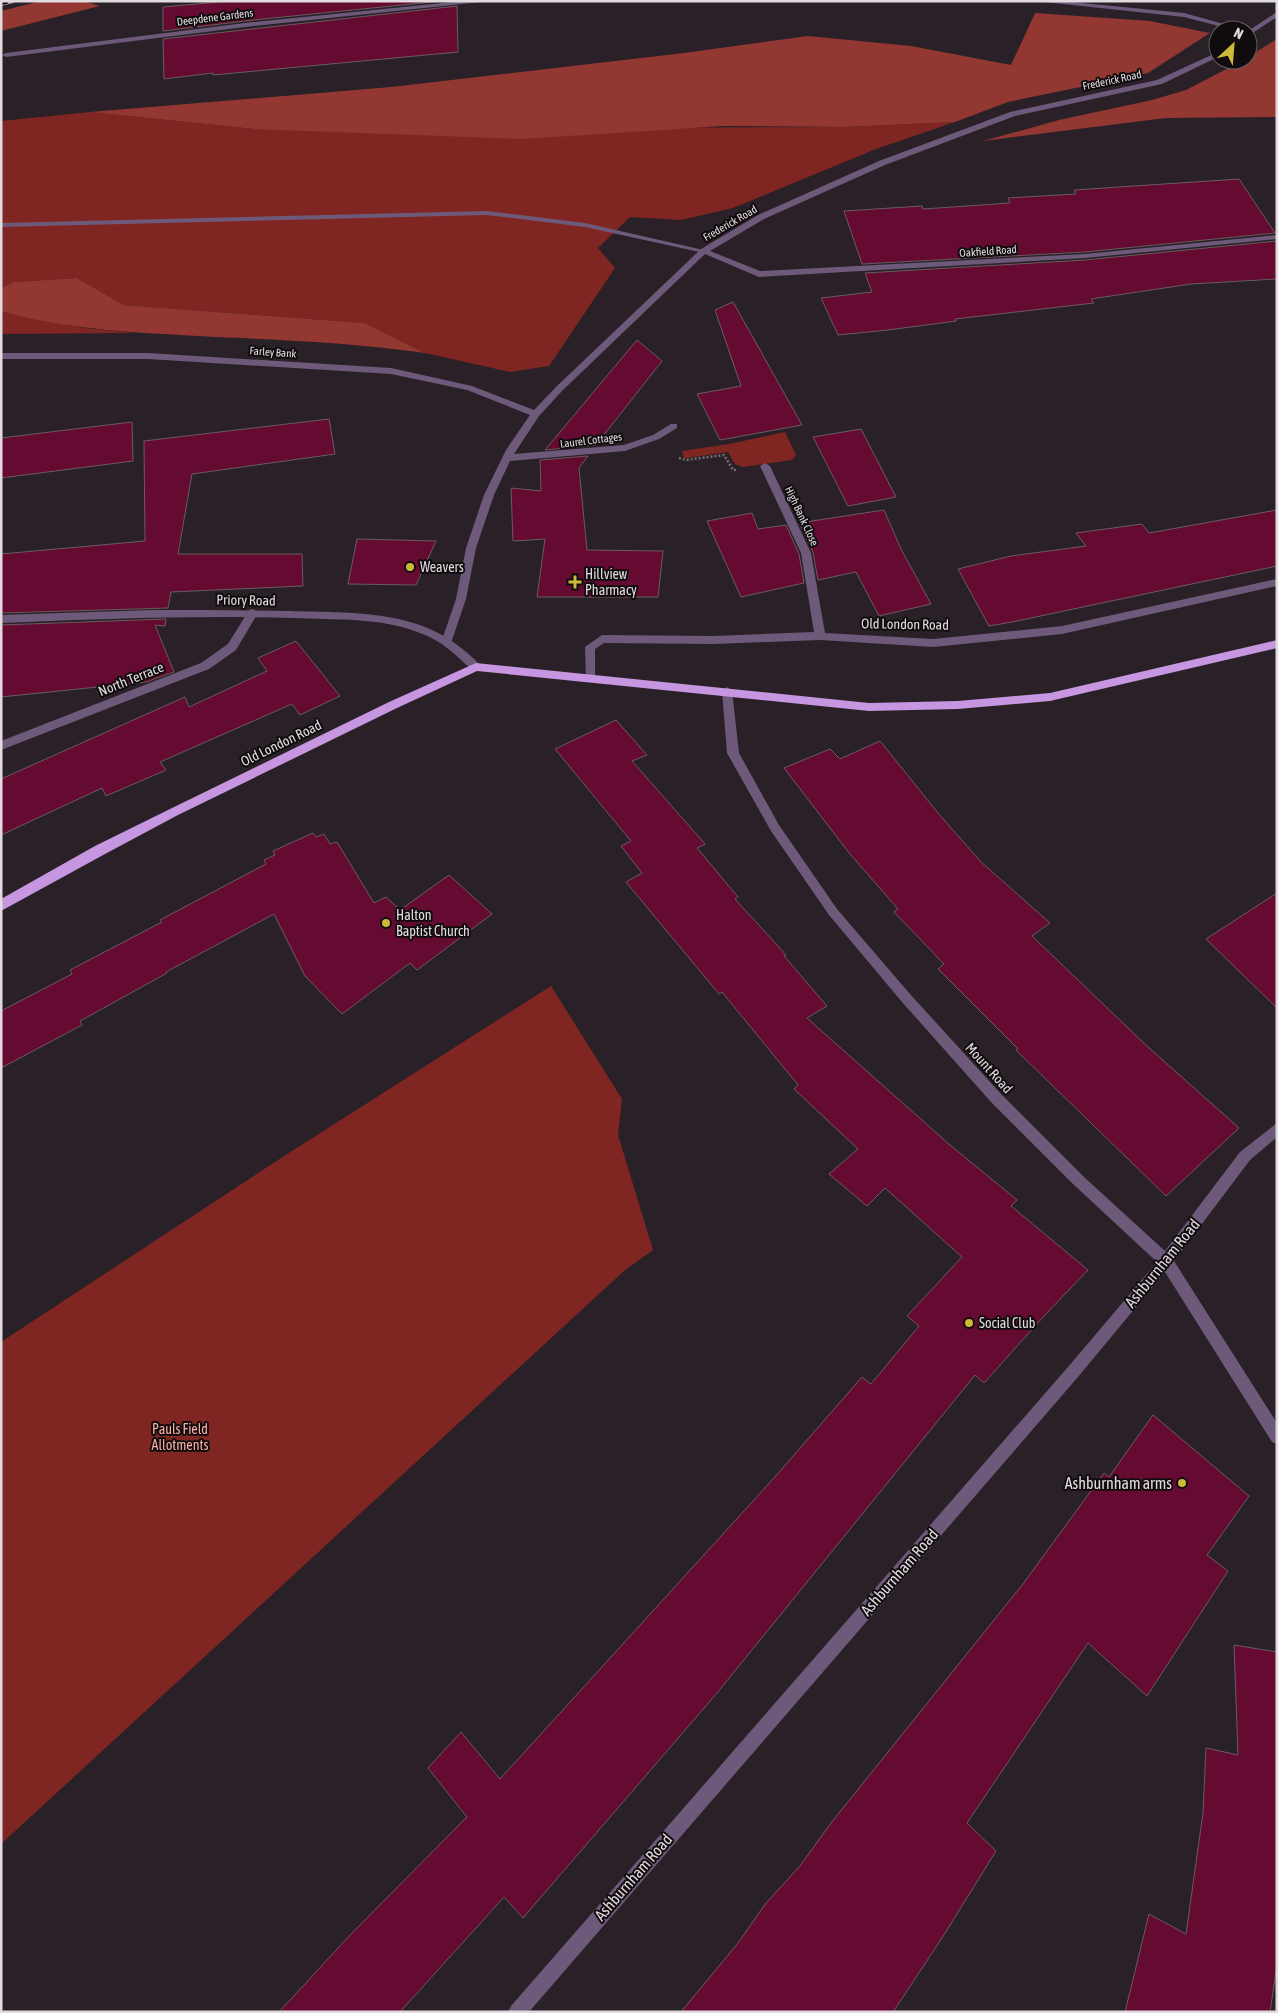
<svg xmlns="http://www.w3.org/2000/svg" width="1278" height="2013" font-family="'Asap Condensed',sans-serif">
  <rect width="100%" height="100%" fill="#2a2027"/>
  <!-- green -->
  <g fill="#802622">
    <path d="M 90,112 L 254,129 L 844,127 L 955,122 L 876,149 L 733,208 L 681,220 L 630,217 L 598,248 L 615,268 L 549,366 L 510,372 L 425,353 L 363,323 L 124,305 L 77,278 L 14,282 L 1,288 L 1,121 Z"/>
    <path d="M 1,311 L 84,328 L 134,333 L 1,334 Z"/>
    <path d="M 785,432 L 796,455 L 792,460 L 743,467 L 735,464 L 728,452 L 687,458 L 684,458 L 682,451 L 729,444 Z"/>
    <path d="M 551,986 L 622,1099 L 618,1135 L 653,1250 L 625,1270 L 1,1844 L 1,1342 L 278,1160 Z"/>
  </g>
  <!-- forest -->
  <g fill="#923731">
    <path d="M 41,1 L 83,1 L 100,6 L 1,31 L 1,11 Z"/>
    <path d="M 1035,13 L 1150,21 L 1210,33 L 1148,73 L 1008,102 L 955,122 L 844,127 L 723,126 L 522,139 L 254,129 L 90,112 L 391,87 L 684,53 L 808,36 L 911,46 L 1011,65 Z"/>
    <path d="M 1277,39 L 1277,117 L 1166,118 L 983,141 L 1059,120 L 1152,100 L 1186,90 L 1244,60 L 1248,60 L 1248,57 Z"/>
    <path d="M 77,278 L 124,305 L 364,323 L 425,353 C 356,343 286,340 216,337 C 143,333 72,331 1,311 L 1,288 L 14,282 Z"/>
  </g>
  <!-- building -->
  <g fill="#650a31" stroke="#6a5c5f">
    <path d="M 230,1 L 442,1 L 253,20 L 163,31 L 163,7 Z"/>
    <path d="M 457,6 L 458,52 L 213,75 L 213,73 L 164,79 L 163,39 Z"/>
    <path d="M 1239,179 L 1275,233 L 1085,252 L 862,264 L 844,211 L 922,206 L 923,209 L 1010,203 L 1008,198 L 1076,194 L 1074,190 Z"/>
    <path d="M 1277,241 L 1277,279 L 1191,284 L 1091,299 L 1094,303 L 955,319 L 956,321 L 888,330 L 838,335 L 821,298 L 872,292 L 865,273 L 1085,260 Z"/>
    <path d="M 733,302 L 802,425 L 720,440 L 697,394 L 741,386 L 715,310 Z"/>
    <path d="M 637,340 L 662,361 L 596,445 L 545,450 Z"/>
    <path d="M 329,419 L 335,454 L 192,474 L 178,554 L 302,554 L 303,586 L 171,592 L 168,608 L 1,613 L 1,554 L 145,541 L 144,441 Z"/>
    <path d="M 132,422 L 133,461 L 1,478 L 1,438 Z"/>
    <path d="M 861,429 L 896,497 L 848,506 L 813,437 Z"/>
    <path d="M 588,456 L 579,468 L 587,550 L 663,551 L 658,597 L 537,597 L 545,539 L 513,541 L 511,488 L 541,491 L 540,460 Z"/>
    <path d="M 884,510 L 901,549 L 931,604 L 879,616 L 856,572 L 818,580 L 813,552 L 799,523 Z"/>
    <path d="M 1277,510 L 1277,566 L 1012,622 L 989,626 L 958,569 L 1011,556 L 1086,546 L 1076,533 L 1142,524 L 1149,533 Z"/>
    <path d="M 752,513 L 758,529 L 786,525 L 799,554 L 804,583 L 741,597 L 707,521 Z"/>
    <path d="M 357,539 L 436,541 L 416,585 L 348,584 Z"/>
    <path d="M 166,619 L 165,626 L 155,625 L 174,672 L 146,682 L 1,697 L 1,625 Z"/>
    <path d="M 296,641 L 340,696 L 300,715 L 292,704 L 160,762 L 166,770 L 106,796 L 102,788 L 1,835 L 1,779 L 185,697 L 189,707 L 267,671 L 258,658 Z"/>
    <path d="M 616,720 L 647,755 L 632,761 L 705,844 L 697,848 L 738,897 L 735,899 L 786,955 L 784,956 L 827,1006 L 807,1018 L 950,1145 L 1017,1200 L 1011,1206 L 1088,1270 L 1044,1316 L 984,1383 L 975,1375 L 717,1693 L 523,1918 L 504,1897 L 400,2012 L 279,2012 L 351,1934 L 467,1817 L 428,1768 L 461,1732 L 500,1779 L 774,1478 L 862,1377 L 871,1384 L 919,1326 L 907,1316 L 962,1257 L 885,1188 L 867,1206 L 829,1174 L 858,1149 L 794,1089 L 798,1085 L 722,992 L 719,994 L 626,882 L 642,873 L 621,846 L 631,841 L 555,749 Z"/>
    <path d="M 880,741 L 938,813 L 981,862 L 1050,923 L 1032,936 L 1148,1047 L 1239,1128 L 1166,1196 L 1016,1050 L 1018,1049 L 938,969 L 944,964 L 894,912 L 898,909 L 850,854 L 784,768 L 830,749 L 840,759 Z"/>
    <path d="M 313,833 L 316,837 L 324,834 L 330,844 L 337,842 L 374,903 L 386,897 L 400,910 L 449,875 L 492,914 L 417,970 L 410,963 L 342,1014 L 305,976 L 274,914 L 166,972 L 167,973 L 80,1021 L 82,1025 L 1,1068 L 1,1011 L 72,974 L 70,970 L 162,922 L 160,920 L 266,864 L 264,860 L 275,855 L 273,851 Z"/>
    <path d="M 1277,893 L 1277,1008 L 1206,939 Z"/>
    <path d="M 1153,1415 L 1249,1496 L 1207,1555 L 1228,1571 L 1147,1696 L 1088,1643 L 967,1823 L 996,1851 L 942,1938 L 893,2012 L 681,2012 L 738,1943 L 766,1903 L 800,1866 L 831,1823 L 1023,1584 L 1104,1473 L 1109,1477 Z"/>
    <path d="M 1234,1645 L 1277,1652 L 1277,1965 L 1270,2012 L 1125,2012 L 1149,1914 L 1186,1934 L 1203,1813 L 1206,1748 L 1238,1755 Z"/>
  </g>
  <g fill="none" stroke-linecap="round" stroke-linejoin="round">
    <!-- path -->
    <path stroke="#766d73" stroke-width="2.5" stroke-dasharray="2 2" stroke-linecap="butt" d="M 679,458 L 686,460 L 724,455 L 733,470 L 737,470"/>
    <!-- service -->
    <path fill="#6d5979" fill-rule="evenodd" d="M 487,211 L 585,223 L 708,251 L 704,253 L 585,227 L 487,215 L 1,227 L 1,223 Z"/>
    <!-- minor -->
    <g fill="#6d5979" fill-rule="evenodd">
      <path d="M 463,1 L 490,1 L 253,26 L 6,57 L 2,55 L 6,53 L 253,22 Z"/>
      <path d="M 1035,1 L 1062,1 L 1184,13 L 1246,30 L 1234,30 L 1184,17 Z"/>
      <path d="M 1277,12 L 1277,17 L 1248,36 L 1248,31 Z"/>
      <path d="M 1218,52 L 1218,57 L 1162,84 L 1015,116 L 885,165 L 764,219 L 710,251 L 760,271 L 1085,254 L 1277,235 L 1277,239 L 1085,258 L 759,277 L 705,254 L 563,390 L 539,416 L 514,454 L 624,445 L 653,435 L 671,424 L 677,424 L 677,428 L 659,439 L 625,451 L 510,461 L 494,495 L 476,548 L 466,599 L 452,640 L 447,644 L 442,640 L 456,599 L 466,548 L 484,495 L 506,450 L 530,415 L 467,390 L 391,374 L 148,359 L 1,359 L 1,353 L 148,353 L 391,368 L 472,386 L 534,410 L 557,386 L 701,249 L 758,215 L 879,161 L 1010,112 L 1157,80 Z"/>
      <path d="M 765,463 L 770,466 L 811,553 L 825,633 L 933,639 L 1062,626 L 1277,579 L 1277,586 L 1062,634 L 933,647 L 820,640 L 713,644 L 604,643 L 595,649 L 595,679 L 594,682 L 586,682 L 585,647 L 602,635 L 713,636 L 814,632 L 801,553 L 760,466 Z"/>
      <path d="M 253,609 L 258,613 L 236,650 L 209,669 L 1,750 L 1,741 L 201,663 L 228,644 L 249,610 Z"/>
      <path d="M 727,687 L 732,691 L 739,753 L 779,825 L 837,909 L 910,994 L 1001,1094 L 1083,1176 L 1165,1251 L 1240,1152 L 1277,1123 L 1277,1137 L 1250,1160 L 1174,1261 L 1277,1423 L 1277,1444 L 1272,1442 L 1165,1272 L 1078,1377 L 529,2012 L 508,2012 L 511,2006 L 1068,1367 L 1157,1262 L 1073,1184 L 991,1102 L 902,1002 L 829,915 L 771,831 L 727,753 L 722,691 Z"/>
    </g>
    <!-- tertiary -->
    <path fill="#6d5979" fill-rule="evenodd" d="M 152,610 C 198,610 244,610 290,611 C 350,613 417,609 465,651 C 471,656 477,661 481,667 L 476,671 L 472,670 C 456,655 441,640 420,633 C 380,617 335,620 293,618 C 196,615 98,619 1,623 L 1,615 Z"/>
    <!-- trunk -->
    <path fill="#c696e0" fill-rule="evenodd" d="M 1277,640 L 1277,648 L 1050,701 L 958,709 L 869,711 L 477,671 L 397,708 L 178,815 L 105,854 L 1,911 L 1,899 L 95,846 L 170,809 L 389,702 L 476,663 L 869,703 L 958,701 L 1050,693 Z"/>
    <defs>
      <path id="rail" d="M 1,4 L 13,1"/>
    </defs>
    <!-- rail casing -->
    <use href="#rail" stroke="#a59da3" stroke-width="4"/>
    <!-- rail -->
    <use href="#rail" stroke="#100c0e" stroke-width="2.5" stroke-dasharray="7" stroke-linecap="butt"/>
  </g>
  <!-- markers -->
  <g fill="#cdb938" stroke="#100c0e" stroke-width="2">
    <circle cx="410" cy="567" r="5"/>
    <path d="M572.5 574.5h5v5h5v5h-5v5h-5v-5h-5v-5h5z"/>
    <circle cx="386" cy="923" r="5"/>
    <circle cx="969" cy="1323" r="5"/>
    <circle cx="1182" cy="1483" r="5"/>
  </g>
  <g text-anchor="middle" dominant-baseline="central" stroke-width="4" stroke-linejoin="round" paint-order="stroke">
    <!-- far-street labels -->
    <g font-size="11" fill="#e1dadf" stroke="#100c0e">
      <text transform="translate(215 17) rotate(-7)">Deepdene Gardens</text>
      <text transform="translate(1112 80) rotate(-12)">Frederick Road</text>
      <text transform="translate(730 223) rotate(-30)">Frederick Road</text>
      <text transform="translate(988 251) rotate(-4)">Oakfield Road</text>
      <text transform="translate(273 352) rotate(4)">Farley Bank</text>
      <text transform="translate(591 440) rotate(-7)">Laurel Cottages</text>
      <text transform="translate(802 516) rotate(65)">High Bank Close</text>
    </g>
    <!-- poi labels -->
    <g font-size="14" fill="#e1dadf" stroke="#100c0e" text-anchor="start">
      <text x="420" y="567">Weavers</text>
      <text x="585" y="574">Hillview<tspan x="585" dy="16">Pharmacy</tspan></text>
      <text x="396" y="915">Halton<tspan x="396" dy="16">Baptist Church</tspan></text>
      <text x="979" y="1323">Social Club</text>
    </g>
    <!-- street labels -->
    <g font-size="14" fill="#e1dadf" stroke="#100c0e">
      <text transform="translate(246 600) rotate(1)">Priory Road</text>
      <text transform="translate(905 624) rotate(1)">Old London Road</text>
      <text transform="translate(131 679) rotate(-22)">North Terrace</text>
      <text transform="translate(281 743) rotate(-26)">Old London Road</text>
      <text transform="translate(989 1068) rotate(48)">Mount Road</text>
    </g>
    <!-- park labels -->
    <g font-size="14" fill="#fbada4" stroke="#100c0e">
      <text x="180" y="1429">Pauls Field<tspan x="180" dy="16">Allotments</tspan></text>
    </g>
    <!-- near-street labels -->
    <g font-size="16" fill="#e1dadf" stroke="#100c0e">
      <text transform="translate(1162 1263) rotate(-51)">Ashburnham Road</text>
      <text transform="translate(899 1572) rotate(-49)">Ashburnham Road</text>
      <text transform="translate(633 1877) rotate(-49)">Ashburnham Road</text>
    </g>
    <!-- near-poi labels -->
    <g font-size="16" fill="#e1dadf" stroke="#100c0e" text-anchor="end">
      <text x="1172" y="1483">Ashburnham arms</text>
    </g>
  </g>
  <!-- border -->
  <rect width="1278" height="2013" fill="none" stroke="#e1dadf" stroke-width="5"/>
  <!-- north arrow -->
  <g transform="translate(1233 45) rotate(26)"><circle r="24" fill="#100c0e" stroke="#645e62"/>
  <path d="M0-4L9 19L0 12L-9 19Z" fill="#cdb938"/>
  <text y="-8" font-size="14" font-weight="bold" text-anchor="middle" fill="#e1dadf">N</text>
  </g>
</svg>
